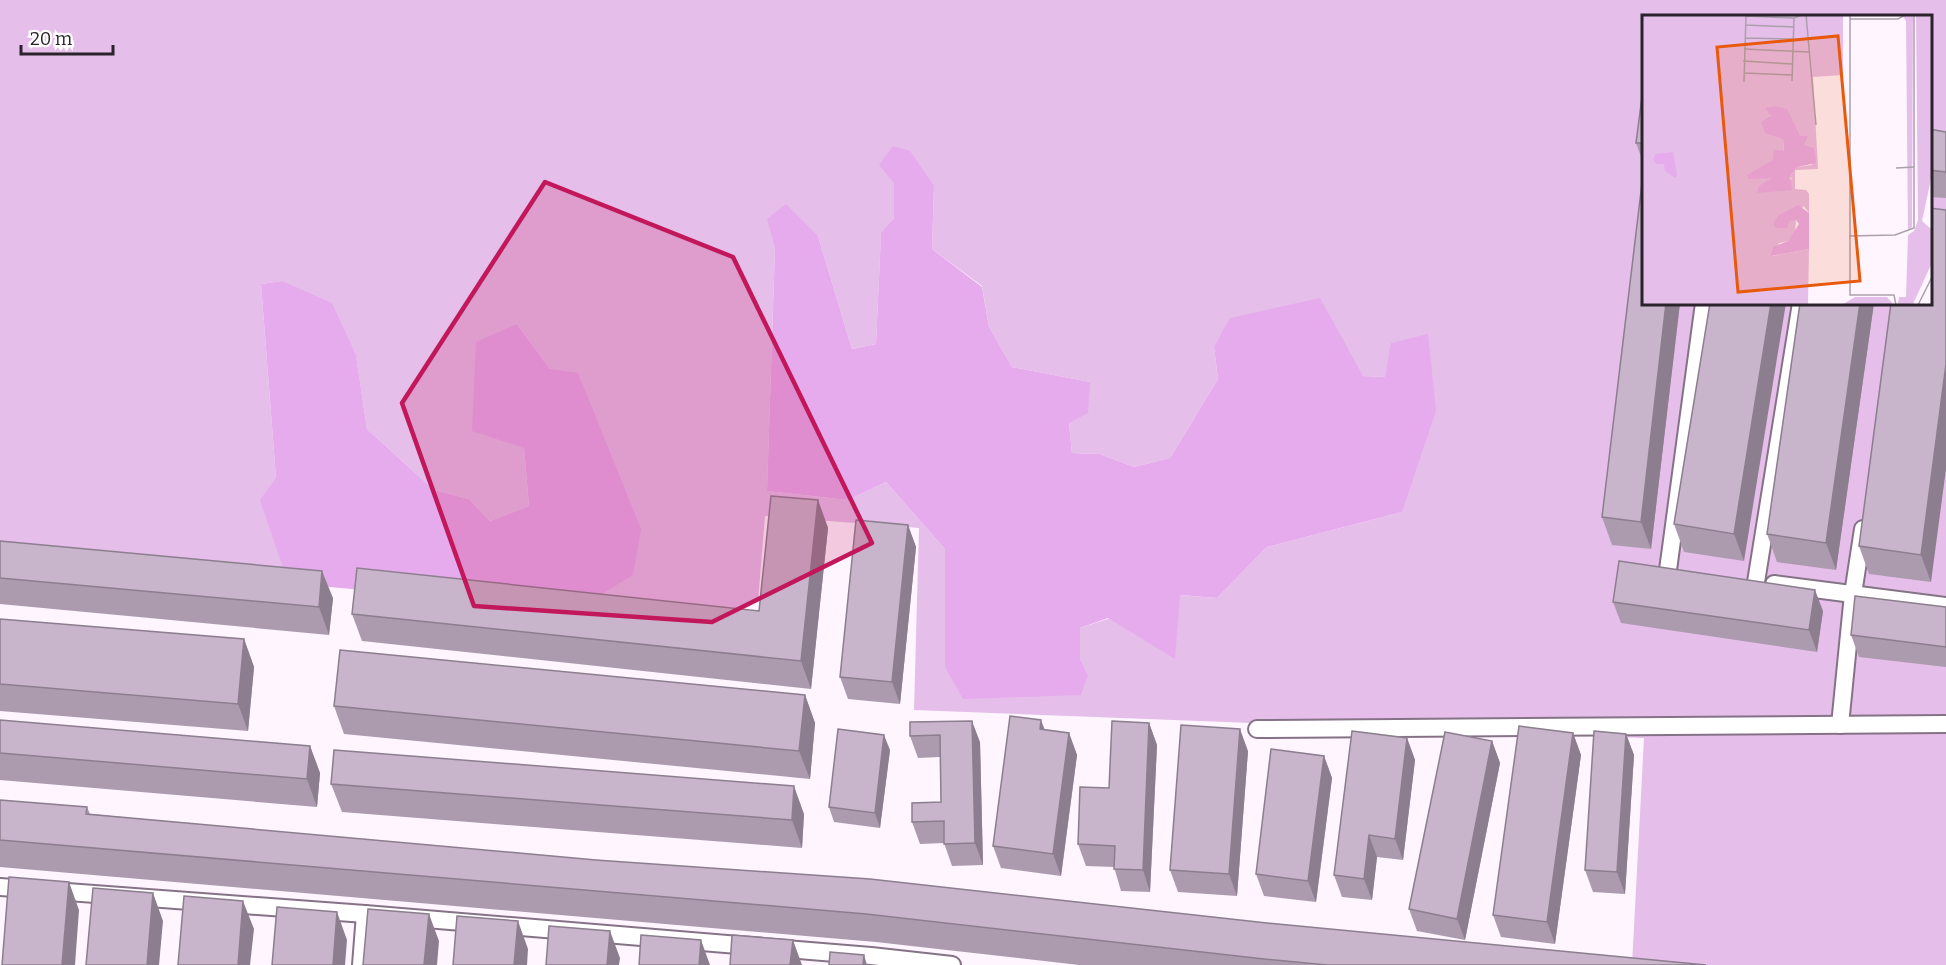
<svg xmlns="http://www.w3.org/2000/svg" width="1946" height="965" font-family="Bitter,serif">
  <rect width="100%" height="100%" fill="#fef5ff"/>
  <!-- green -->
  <path fill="#e5bee9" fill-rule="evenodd" d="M 0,0 L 1946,0 L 1946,965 L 1632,965 L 1644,738 L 914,710 L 919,528 L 765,516 L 758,601 L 721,620 L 575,610 L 550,369 L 517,324 L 524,448 L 529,506 L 490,521 L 469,499 L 434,490 L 367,429 L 356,356 L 282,281 L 261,284 L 276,478 L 288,583 L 0,557 ZM 1643,16 L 1930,16 L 1930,303 L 1643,303 ZM 894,183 L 934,186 L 932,249 L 982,286 L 989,327 L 1012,367 L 1090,382 L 1069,423 L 1072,453 L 1100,454 L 1134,467 L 1170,458 L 1218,379 L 1214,347 L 1363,376 L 1385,377 L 1402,512 L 1267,547 L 1217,598 L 1180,595 L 1080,628 L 1080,658 L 1088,675 L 945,667 L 945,549 L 886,482 L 848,500 L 767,491 L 775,247 L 818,236 L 852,349 L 876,344 L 881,234 L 894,218 Z"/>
  <!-- forest -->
  <g fill="#e6abed">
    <path d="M 893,146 L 910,151 L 934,186 L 932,249 L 982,287 L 989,327 L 1012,367 L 1090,382 L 1088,413 L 1069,423 L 1072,453 L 1100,454 L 1134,467 L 1170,458 L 1218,379 L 1214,347 L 1230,318 L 1320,298 L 1363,376 L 1385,377 L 1391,343 L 1428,334 L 1436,411 L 1402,512 L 1267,547 L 1217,598 L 1180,595 L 1175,659 L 1108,618 L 1080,628 L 1080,658 L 1088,675 L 1081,695 L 963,699 L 945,667 L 945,549 L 886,482 L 848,500 L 767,491 L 775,247 L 767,219 L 786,204 L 818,236 L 852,349 L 876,344 L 881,233 L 894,218 L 894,183 L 879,165 Z"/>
    <path d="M 282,281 L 332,303 L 356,355 L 367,429 L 434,490 L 469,499 L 490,521 L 529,506 L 524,448 L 472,431 L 476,342 L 517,324 L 550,369 L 578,373 L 641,529 L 633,575 L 575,610 L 288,583 L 260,500 L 276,478 L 261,284 Z"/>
  </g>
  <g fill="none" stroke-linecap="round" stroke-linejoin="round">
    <defs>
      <g id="service">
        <path d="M 1668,570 L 1704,303"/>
        <path d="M 1756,582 L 1801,303"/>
        <path d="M 1774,584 L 1946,606"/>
        <path d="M 1840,725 L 1853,594 L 1863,529"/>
        <path d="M 1257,729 L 1946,724"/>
        <path d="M 0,887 L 365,914 L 871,956 L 952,965"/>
        <path d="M 361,965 L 365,914"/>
      </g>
    </defs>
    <!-- service casing -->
    <use href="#service" stroke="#857287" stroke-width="20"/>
    <!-- service -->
    <use href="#service" stroke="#fff" stroke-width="16"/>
  </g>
  <!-- wall -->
  <g fill="#ac9baf">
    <path d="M 1643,89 L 1643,162 L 1636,143 Z"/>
    <path d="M 1929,129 L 1946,132 L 1946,198 L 1929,197 Z"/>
    <path d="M 1643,303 L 1680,303 L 1651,549 L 1612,545 L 1602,517 Z"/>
    <path d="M 1710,303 L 1744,561 L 1684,552 L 1674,524 Z"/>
    <path d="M 1800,303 L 1874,303 L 1836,570 L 1777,562 L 1767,534 Z"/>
    <path d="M 1891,303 L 1931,582 L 1869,574 L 1859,546 Z"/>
    <path d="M 818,500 L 828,528 L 811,689 L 362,641 L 352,614 L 759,611 Z"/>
    <path d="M 908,525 L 916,547 L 900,704 L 848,699 L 840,677 Z"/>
    <path d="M 0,541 L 333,598 L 329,635 L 0,604 Z"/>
    <path d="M 1613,602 L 1823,611 L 1817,652 L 1621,623 Z"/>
    <path d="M 1946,607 L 1946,667 L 1859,657 L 1851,635 Z"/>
    <path d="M 0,619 L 244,639 L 254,667 L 248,731 L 0,711 Z"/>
    <path d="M 805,695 L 815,723 L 810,779 L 344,734 L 334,706 Z"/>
    <path d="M 0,720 L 310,746 L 320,773 L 317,807 L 0,780 Z"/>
    <path d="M 910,722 L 980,742 L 983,865 L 952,866 L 944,843 L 920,844 L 912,822 L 941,802 L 940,757 L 918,758 L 910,736 Z"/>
    <path d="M 1149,723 L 1157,745 L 1150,892 L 1121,891 L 1114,867 L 1086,866 L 1078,844 L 1109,788 Z"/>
    <path d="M 1045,730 L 1069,733 L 1077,755 L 1061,876 L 1001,868 L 993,846 Z"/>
    <path d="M 1573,733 L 1581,755 L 1555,944 L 1501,937 L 1493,915 Z"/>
    <path d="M 1626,734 L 1634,755 L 1625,894 L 1593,892 L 1585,870 Z"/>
    <path d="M 1407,738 L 1415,760 L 1403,860 L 1377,857 L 1372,900 L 1342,897 L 1334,875 Z"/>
    <path d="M 1492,741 L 1500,763 L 1465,940 L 1417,931 L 1409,909 Z"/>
    <path d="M 890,750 L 880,828 L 834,822 L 829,807 Z"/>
    <path d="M 1248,751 L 1237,896 L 1178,892 L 1170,870 Z"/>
    <path d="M 1324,756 L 1332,778 L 1316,902 L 1264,896 L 1256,874 Z"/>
    <path d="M 331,784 L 804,814 L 802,848 L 342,812 Z"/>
    <path d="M 0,800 L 87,807 L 90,814 L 1706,965 L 1079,965 L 876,942 L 0,867 Z"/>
  </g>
  <!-- shaded-wall -->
  <g fill="#8c7e8e">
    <path d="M 1666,303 L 1680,303 L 1651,549 L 1641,522 Z"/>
    <path d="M 1771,303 L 1786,303 L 1744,561 L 1734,534 Z"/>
    <path d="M 1860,303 L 1874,303 L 1836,570 L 1826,543 Z"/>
    <path d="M 1946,364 L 1946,469 L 1931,582 L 1921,555 Z"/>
    <path d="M 818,500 L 828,528 L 811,689 L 801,661 Z"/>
    <path d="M 908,525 L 916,547 L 900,704 L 892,682 Z"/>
    <path d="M 322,571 L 333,598 L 329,635 L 319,607 Z"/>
    <path d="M 1815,590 L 1823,611 L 1817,652 L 1809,630 Z"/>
    <path d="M 244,639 L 254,667 L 248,731 L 238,704 Z"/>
    <path d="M 805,695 L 815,723 L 810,779 L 799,751 Z"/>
    <path d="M 1041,720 L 1049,741 L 1040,729 Z"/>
    <path d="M 972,721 L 980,742 L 983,865 L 975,843 Z"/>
    <path d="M 1149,723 L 1157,745 L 1150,892 L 1143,870 Z"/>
    <path d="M 1240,729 L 1248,751 L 1237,896 L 1229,874 Z"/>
    <path d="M 1069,733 L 1077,755 L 1061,876 L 1053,854 Z"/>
    <path d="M 1573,733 L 1581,755 L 1555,944 L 1547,922 Z"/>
    <path d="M 1626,734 L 1634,755 L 1625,894 L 1617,872 Z"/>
    <path d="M 884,735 L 890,750 L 880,828 L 875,813 Z"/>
    <path d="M 1407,738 L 1415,760 L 1403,860 L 1395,839 Z"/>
    <path d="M 1492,741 L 1500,763 L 1465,940 L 1457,919 Z"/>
    <path d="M 310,746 L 320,773 L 317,807 L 307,779 Z"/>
    <path d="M 1324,756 L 1332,778 L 1316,902 L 1308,881 Z"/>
    <path d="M 794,786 L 804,814 L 802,848 L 792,820 Z"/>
    <path d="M 1369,835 L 1377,857 L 1372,900 L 1364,879 Z"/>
    <path d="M 69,882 L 79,910 L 75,965 L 62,965 Z"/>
    <path d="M 153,893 L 163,921 L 159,965 L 147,965 Z"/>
    <path d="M 243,901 L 254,929 L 250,965 L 238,965 Z"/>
    <path d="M 337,912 L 347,940 L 345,965 L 333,965 Z"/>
    <path d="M 429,914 L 439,941 L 437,965 L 424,965 Z"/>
    <path d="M 518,921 L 528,949 L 527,965 L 514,965 Z"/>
    <path d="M 610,931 L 620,958 L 619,965 L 607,965 Z"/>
    <path d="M 701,940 L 710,965 L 699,965 Z"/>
    <path d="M 793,940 L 802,965 L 790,965 Z"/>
    <path d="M 864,955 L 867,965 L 863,965 Z"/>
  </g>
  <!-- building -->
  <g fill="#c8b4cb" stroke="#8c7e8e" stroke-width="1.5">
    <path d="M 1643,89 L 1643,143 L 1636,143 Z"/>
    <path d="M 1929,129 L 1946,132 L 1946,172 L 1929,170 Z"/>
    <path d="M 1642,183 L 1643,183 L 1643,303 L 1666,303 L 1641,522 L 1602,517 Z"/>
    <path d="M 1929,208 L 1946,210 L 1946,364 L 1921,555 L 1859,546 L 1891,303 L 1929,303 Z"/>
    <path d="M 1710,303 L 1771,303 L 1734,534 L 1674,524 Z"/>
    <path d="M 1800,303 L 1860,303 L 1826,543 L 1767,534 Z"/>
    <path d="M 771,496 L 818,500 L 801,661 L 352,614 L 357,568 L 759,611 Z"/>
    <path d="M 856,520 L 908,525 L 892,682 L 840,677 Z"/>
    <path d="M 0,541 L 322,571 L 319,607 L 0,578 Z"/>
    <path d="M 1619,561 L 1815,590 L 1809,630 L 1613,602 Z"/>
    <path d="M 1855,596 L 1946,607 L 1946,647 L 1851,635 Z"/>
    <path d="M 0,619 L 244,639 L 238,704 L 0,684 Z"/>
    <path d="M 340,650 L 805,695 L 799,751 L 334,706 Z"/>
    <path d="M 1010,716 L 1041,720 L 1040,729 L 1069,733 L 1053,854 L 993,846 Z"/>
    <path d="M 0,720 L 310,746 L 307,779 L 0,753 Z"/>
    <path d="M 972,721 L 975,843 L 944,844 L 944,821 L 912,822 L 912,803 L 941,802 L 940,735 L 910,736 L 910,722 Z"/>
    <path d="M 1112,721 L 1149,723 L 1143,870 L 1114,869 L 1115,846 L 1078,844 L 1080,787 L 1109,788 Z"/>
    <path d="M 1181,725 L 1240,729 L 1229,874 L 1170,870 Z"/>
    <path d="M 1519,726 L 1573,733 L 1547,922 L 1493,915 Z"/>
    <path d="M 838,729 L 884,735 L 875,813 L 829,807 Z"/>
    <path d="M 1352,731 L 1407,738 L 1395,839 L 1369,835 L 1364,879 L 1334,875 Z"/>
    <path d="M 1594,731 L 1626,734 L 1617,872 L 1585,870 Z"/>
    <path d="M 1445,732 L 1492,741 L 1457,919 L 1409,909 Z"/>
    <path d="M 1271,749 L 1324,756 L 1308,881 L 1256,874 Z"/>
    <path d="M 334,750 L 794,786 L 792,820 L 331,784 Z"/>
    <path d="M 0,800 L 87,807 L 86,814 L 596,860 L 870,879 L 1267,923 L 1706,965 L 1327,965 L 1264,959 L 866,914 L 0,840 Z"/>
    <path d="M 9,877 L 69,882 L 62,965 L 2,965 Z"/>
    <path d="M 93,888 L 153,893 L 147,965 L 86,965 Z"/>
    <path d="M 184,896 L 243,901 L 238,965 L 178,965 Z"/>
    <path d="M 277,907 L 337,912 L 333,965 L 272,965 Z"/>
    <path d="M 368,909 L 429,914 L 424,965 L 363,965 Z"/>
    <path d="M 457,916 L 518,921 L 514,965 L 453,965 Z"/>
    <path d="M 549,926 L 610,931 L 607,965 L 546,965 Z"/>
    <path d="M 641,935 L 701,940 L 699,965 L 639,965 Z"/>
    <path d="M 732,935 L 793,940 L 790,965 L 730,965 Z"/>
    <path d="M 830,952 L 864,955 L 863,965 L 829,965 Z"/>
  </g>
  <!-- marked area -->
  <path fill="#c2185b" fill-opacity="0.2" stroke="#c2185b" stroke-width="4.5" stroke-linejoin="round" d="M 545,182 L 733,257 L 872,543 L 712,622 L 474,606 L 402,403 Z"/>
  <!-- overview -->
  <g transform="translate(1642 15)">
    <rect width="290" height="290" fill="#fef5ff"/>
    <path d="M 0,0 L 201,0 L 201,60 L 171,62 L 176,154 L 153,155 L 153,174 L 164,175 L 167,179 L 167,198 L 162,191 L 147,206 L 154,204 L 153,217 L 146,226 L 137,228 L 130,241 L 167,234 L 166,289 L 0,289 ZM 128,98 L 158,122 L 164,134 L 167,133 L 170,150 L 155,152 L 147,160 L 150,164 L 115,178 L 130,163 L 109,162 L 142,137 L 141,124 L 131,119 ZM 260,0 L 271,0 L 270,212 L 266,216 L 264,6 ZM 274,0 L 289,0 L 289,164 L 280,206 L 289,214 L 289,250 L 271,289 L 256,289 L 257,282 L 264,282 L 266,220 L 272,216 L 276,205 ZM 213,282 L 245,282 L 252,290 L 200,290 Z" fill="#e5bee9" fill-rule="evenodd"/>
    <path d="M 132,91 L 145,94 L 158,121 L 166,121 L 162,130 L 172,133 L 174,148 L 155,152 L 148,160 L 150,175 L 115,178 L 117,171 L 130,163 L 107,164 L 105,160 L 131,145 L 132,135 L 142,136 L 141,124 L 123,118 L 119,107 L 129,101 L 123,93 ZM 31,137 L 35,160 L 33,163 L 23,156 L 22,149 L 14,149 L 11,144 L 14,139 ZM 156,190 L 167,198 L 167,234 L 129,241 L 131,232 L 146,226 L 157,209 L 154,205 L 147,206 L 145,213 L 134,213 L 131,208 L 137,200 Z" fill="#e6abed"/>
    <path fill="none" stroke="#aaa1ab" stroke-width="1.5" d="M 164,0 L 174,110M 208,0 L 208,280 L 252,280 L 254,290M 104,1 L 152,3 L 160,0M 208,4 L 256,4 L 263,0M 103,10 L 152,12M 103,23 L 151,24M 102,34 L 167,37M 101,46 L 150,49M 102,58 L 150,60M 150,66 L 152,3M 102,67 L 104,0M 254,153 L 273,152M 207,221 L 253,220 L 272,213 L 272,0M 276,290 L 290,262"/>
    <path fill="#e8590c" fill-opacity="0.15" stroke="#e8590c" stroke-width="3" d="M 196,21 L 218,266 L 96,277 L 75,32 Z"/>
    <rect width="290" height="290" fill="none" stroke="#2b232c" stroke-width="3"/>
  </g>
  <!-- scale -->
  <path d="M21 45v9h92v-9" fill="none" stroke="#2b232c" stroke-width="3"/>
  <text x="30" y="45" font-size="18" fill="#2b232c" stroke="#ffffff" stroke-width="4.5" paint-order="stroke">20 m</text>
</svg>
